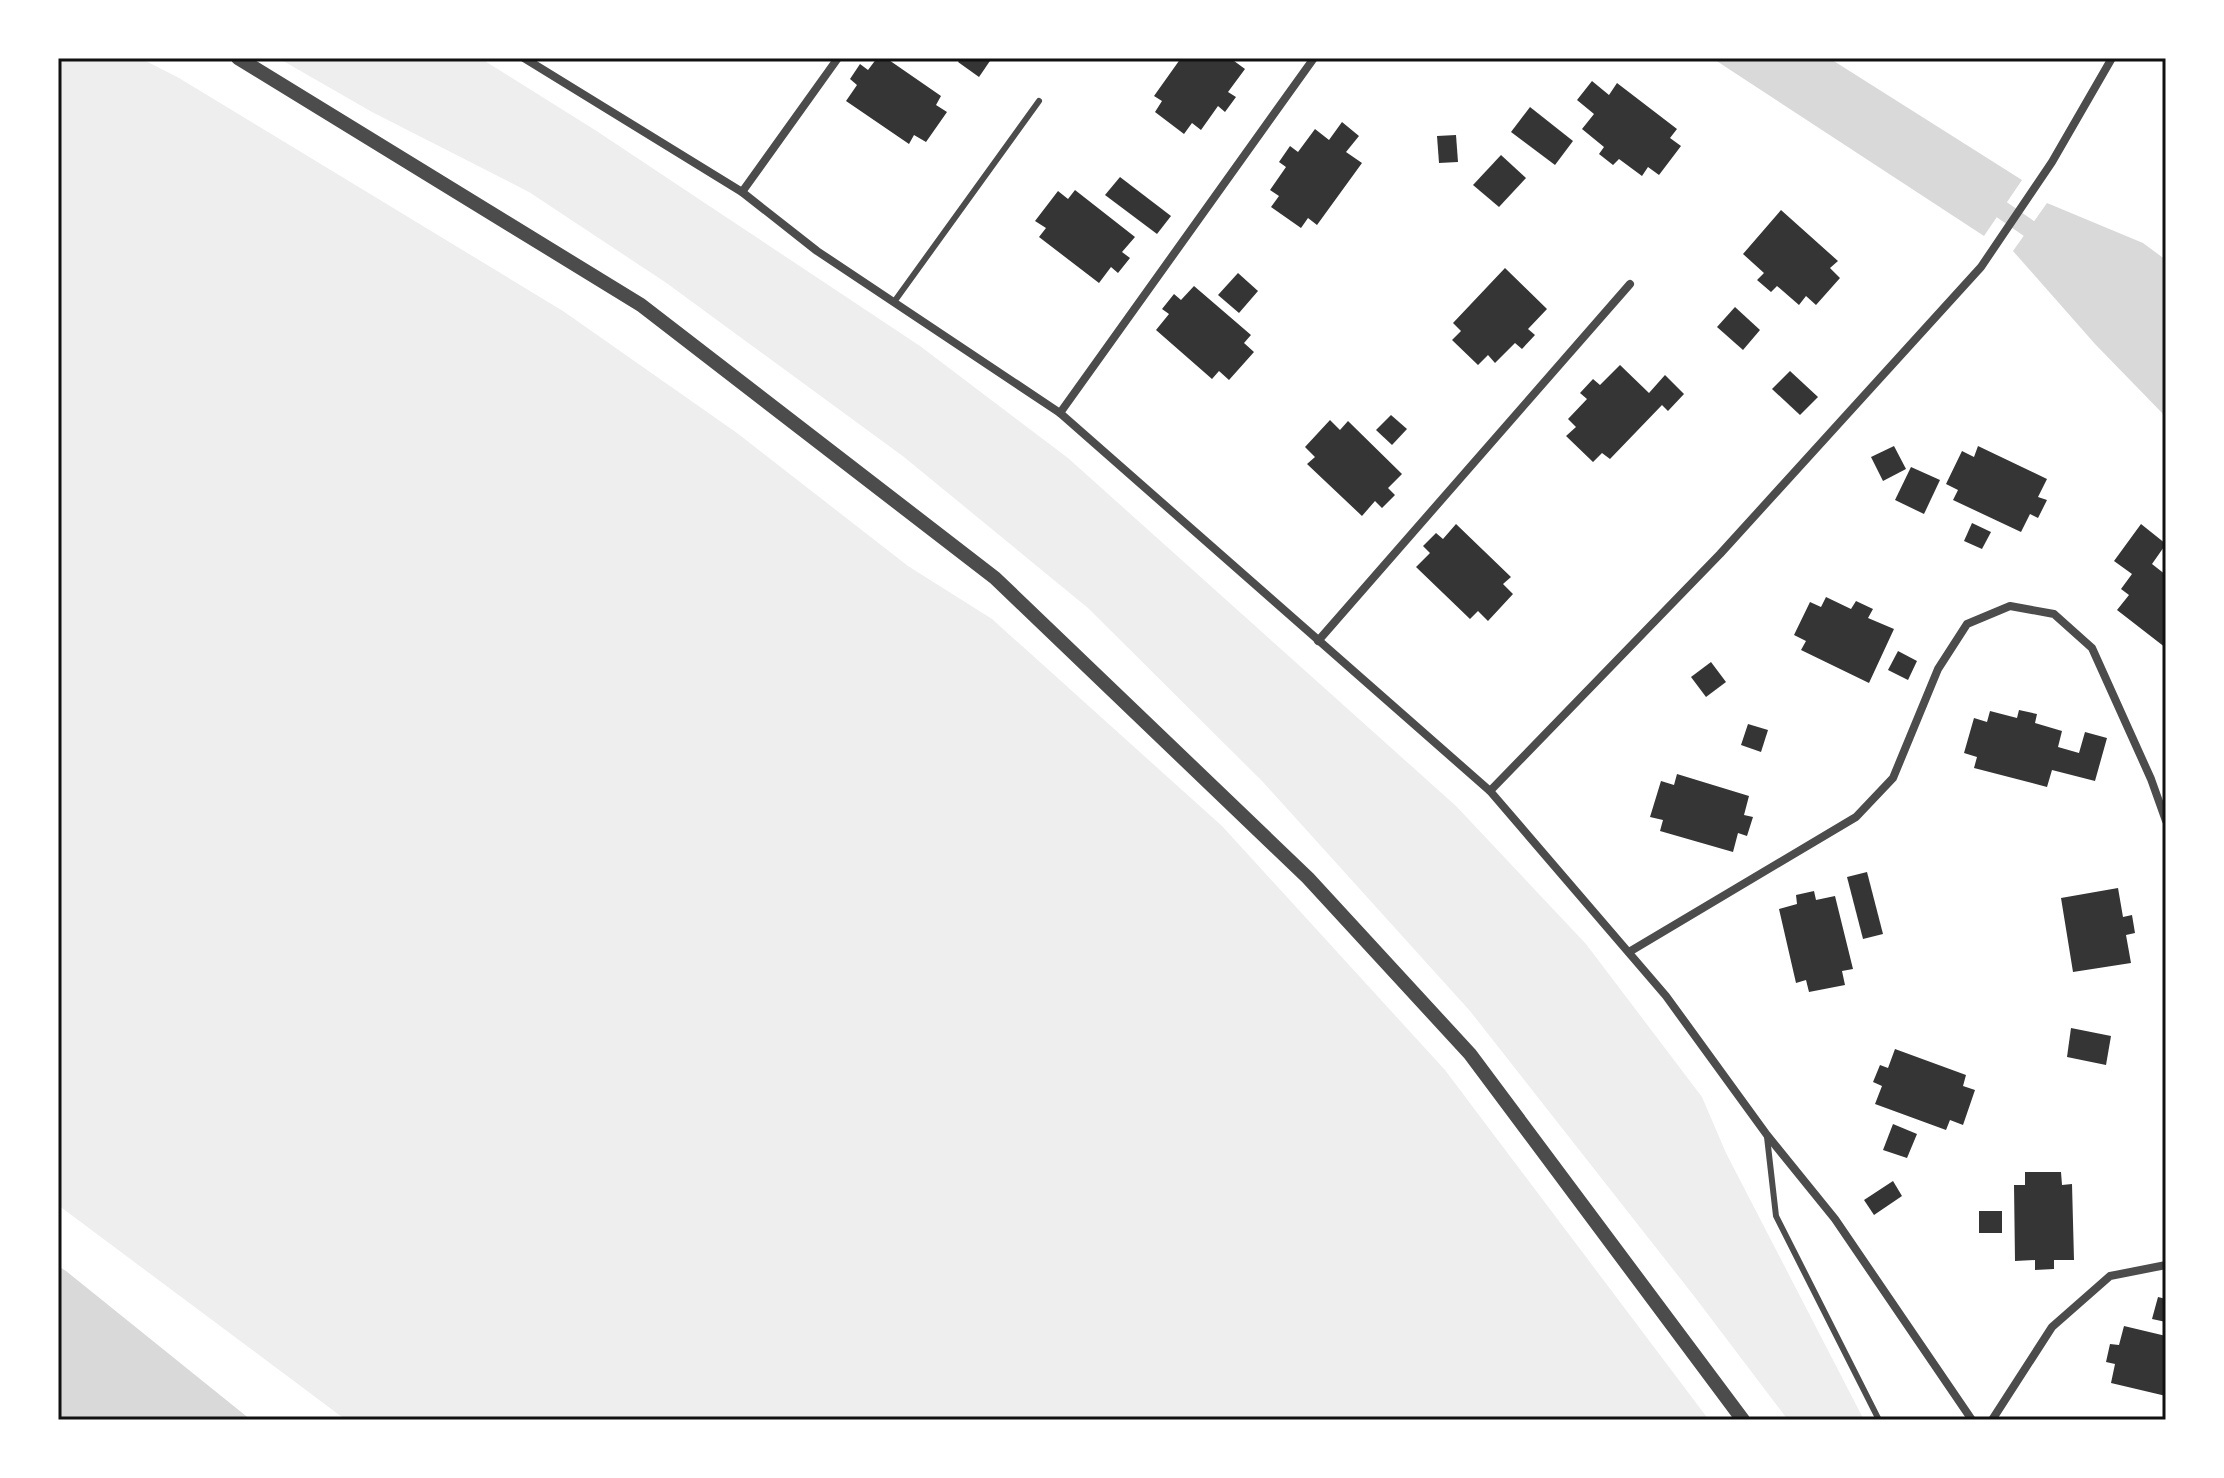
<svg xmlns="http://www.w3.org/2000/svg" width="2224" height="1478" font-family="'Times New Roman',serif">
  <rect width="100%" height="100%" fill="#fff"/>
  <!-- green -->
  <g fill="#eee">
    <path d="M 58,58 L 140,58 L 179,78 L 563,311 L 737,433 L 908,566 L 992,619 L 1222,826 L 1445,1070 L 1709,1420 L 346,1420 L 58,1205 Z"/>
    <path d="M 278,58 L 480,58 L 595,130 L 920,346 L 1068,458 L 1456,806 L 1586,944 L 1702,1097 L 1726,1153 L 1864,1420 L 1788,1420 L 1694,1296 L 1470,1011 L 1262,781 L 1088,608 L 904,457 L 665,282 L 529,192 L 372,112 Z"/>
  </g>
  <!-- water -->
  <g fill="#d9d9d9">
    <path d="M 1712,58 L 1829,58 L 2022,180 L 1984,236 Z"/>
    <path d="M 2047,203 L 2143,243 L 2166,260 L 2166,417 L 2095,344 L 2013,251 Z"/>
    <path d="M 58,1266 L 66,1271 L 251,1420 L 58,1420 Z"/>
  </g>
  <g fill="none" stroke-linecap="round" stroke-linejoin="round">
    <!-- stream -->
    <path stroke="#d9d9d9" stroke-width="18" d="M 1982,196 L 2047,241"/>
  </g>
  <!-- building -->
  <g fill="#353535">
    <path d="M 877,58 L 886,58 L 941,96 L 936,105 L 947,112 L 926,142 L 914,135 L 909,144 L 846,101 L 857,85 L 850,79 L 860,64 L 868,70 Z"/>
    <path d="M 961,58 L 992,58 L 979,77 L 958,62 Z"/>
    <path d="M 1181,58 L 1230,58 L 1245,69 L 1228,92 L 1236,97 L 1225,112 L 1218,106 L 1201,130 L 1192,123 L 1184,134 L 1155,112 L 1162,101 L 1154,96 Z"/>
    <path d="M 1592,81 L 1609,95 L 1617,83 L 1677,129 L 1670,138 L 1681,146 L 1659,175 L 1648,167 L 1642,176 L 1619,159 L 1613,165 L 1599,154 L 1604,147 L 1582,129 L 1594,114 L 1577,100 Z"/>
    <path d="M 1530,107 L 1573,141 L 1555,165 L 1511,132 Z"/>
    <path d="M 1342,122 L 1359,136 L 1346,152 L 1362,163 L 1317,225 L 1308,218 L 1301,228 L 1271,207 L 1279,196 L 1270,190 L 1286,167 L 1279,162 L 1290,146 L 1298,152 L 1315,129 L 1329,140 Z"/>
    <path d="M 1456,135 L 1458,162 L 1439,163 L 1437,136 Z"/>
    <path d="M 1501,155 L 1526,178 L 1499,207 L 1473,185 Z"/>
    <path d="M 1120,177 L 1171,216 L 1157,234 L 1105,195 Z"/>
    <path d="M 1075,190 L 1135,237 L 1122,252 L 1130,258 L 1118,273 L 1111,267 L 1099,283 L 1039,237 L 1046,228 L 1035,221 L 1058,191 L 1068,199 Z"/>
    <path d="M 1781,210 L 1838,261 L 1830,268 L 1840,278 L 1816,305 L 1806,296 L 1799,305 L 1777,286 L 1771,292 L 1757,280 L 1764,273 L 1743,254 Z"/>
    <path d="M 1505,268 L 1547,309 L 1528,329 L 1535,335 L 1522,349 L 1515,343 L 1495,363 L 1488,355 L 1478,365 L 1452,340 L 1461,331 L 1453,323 Z"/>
    <path d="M 1238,273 L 1258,291 L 1239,313 L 1218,295 Z"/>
    <path d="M 1194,286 L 1251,335 L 1244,343 L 1254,352 L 1229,380 L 1219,371 L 1212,379 L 1156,330 L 1169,314 L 1162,309 L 1174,294 L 1181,300 Z"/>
    <path d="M 1735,307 L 1760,330 L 1743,350 L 1717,327 Z"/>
    <path d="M 1620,365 L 1649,393 L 1665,375 L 1684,394 L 1668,411 L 1662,405 L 1610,459 L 1602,453 L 1593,462 L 1566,436 L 1576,427 L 1568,419 L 1587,399 L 1580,393 L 1593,379 L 1600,385 Z"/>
    <path d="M 1790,371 L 1818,397 L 1800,415 L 1772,389 Z"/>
    <path d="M 1391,415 L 1407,429 L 1392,445 L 1376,430 Z"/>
    <path d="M 1330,420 L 1340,430 L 1348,421 L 1402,474 L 1388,488 L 1395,495 L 1382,508 L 1375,501 L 1362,516 L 1307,464 L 1315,457 L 1305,447 Z"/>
    <path d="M 1894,446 L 1906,469 L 1883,481 L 1871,457 Z"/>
    <path d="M 1978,446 L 2047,479 L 2038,497 L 2047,500 L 2038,518 L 2030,514 L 2021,532 L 1953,500 L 1958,490 L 1946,484 L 1962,451 L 1974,457 Z"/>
    <path d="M 1911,467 L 1940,480 L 1924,514 L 1895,500 Z"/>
    <path d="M 1972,523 L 1991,532 L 1982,549 L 1964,541 Z"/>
    <path d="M 1456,524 L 1511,577 L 1503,584 L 1513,594 L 1488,621 L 1478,611 L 1470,619 L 1416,567 L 1430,553 L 1423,546 L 1436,533 L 1443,539 Z"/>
    <path d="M 2141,524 L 2166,544 L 2152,564 L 2166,575 L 2166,648 L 2117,610 L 2129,595 L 2121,589 L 2132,574 L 2114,561 Z"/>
    <path d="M 1826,597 L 1851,609 L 1856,601 L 1873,609 L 1868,618 L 1894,629 L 1869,683 L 1801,650 L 1806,641 L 1794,635 L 1810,602 L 1821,607 Z"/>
    <path d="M 1898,651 L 1917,661 L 1908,680 L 1888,670 Z"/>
    <path d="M 1711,662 L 1726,682 L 1706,697 L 1691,677 Z"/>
    <path d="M 2019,710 L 2037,714 L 2035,723 L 2062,731 L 2058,747 L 2079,753 L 2085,732 L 2107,738 L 2095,781 L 2052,770 L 2047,787 L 1974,768 L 1977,757 L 1964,753 L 1974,718 L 1987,722 L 1990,711 L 2017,718 Z"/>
    <path d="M 1748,724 L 1768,730 L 1761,752 L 1741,745 Z"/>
    <path d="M 1677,774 L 1749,796 L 1744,815 L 1753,817 L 1747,836 L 1738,833 L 1733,852 L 1660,831 L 1663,820 L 1650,817 L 1661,781 L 1674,785 Z"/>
    <path d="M 1867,872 L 1883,934 L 1863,939 L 1847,877 Z"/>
    <path d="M 2118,888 L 2123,917 L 2132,915 L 2135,933 L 2126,935 L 2131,963 L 2073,972 L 2061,898 Z"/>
    <path d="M 1814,891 L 1816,900 L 1835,896 L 1853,969 L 1842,971 L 1845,985 L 1809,992 L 1806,980 L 1796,983 L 1779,909 L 1797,904 L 1796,895 Z"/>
    <path d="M 2071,1028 L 2111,1036 L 2106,1065 L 2067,1057 Z"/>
    <path d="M 1895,1049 L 1966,1075 L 1963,1086 L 1975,1090 L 1963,1125 L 1950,1120 L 1946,1130 L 1875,1104 L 1882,1086 L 1873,1082 L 1880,1065 L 1888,1068 Z"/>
    <path d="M 1893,1124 L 1917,1134 L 1907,1158 L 1883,1150 Z"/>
    <path d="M 2025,1172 L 2061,1172 L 2062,1185 L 2072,1184 L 2074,1260 L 2054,1260 L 2054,1269 L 2035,1270 L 2035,1260 L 2015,1261 L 2014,1185 L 2025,1185 Z"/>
    <path d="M 1893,1181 L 1902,1196 L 1874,1215 L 1864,1200 Z"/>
    <rect x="1979" y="1211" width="23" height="22"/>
    <path d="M 2158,1297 L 2166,1299 L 2166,1322 L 2152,1319 Z"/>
    <path d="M 2124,1326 L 2166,1336 L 2166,1396 L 2111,1383 L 2115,1364 L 2106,1362 L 2110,1344 L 2119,1345 Z"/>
  </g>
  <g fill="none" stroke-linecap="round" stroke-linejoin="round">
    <!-- service -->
    <g stroke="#4c4c4c" stroke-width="6">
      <path d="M 894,302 L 1039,101"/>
      <path d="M 1767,1137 L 1776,1216 L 1879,1420"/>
    </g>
    <!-- minor -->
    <g stroke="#4c4c4c" stroke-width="8">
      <path d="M 524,58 L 742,192 L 817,251 L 1060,413 L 1490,791 L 1666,996 L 1767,1135 L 1835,1219 L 1972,1420"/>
      <path d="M 742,192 L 838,58"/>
      <path d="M 1060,413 L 1314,58"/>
      <path d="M 1318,641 L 1630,284"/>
      <path d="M 1490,791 L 1720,554 L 1981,267 L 2052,162 L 2112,58"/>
      <path d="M 1629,952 L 1856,817 L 1893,778 L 1938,669 L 1967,624 L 2010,606 L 2054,614 L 2092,648 L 2151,779 L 2166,821"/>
      <path d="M 1992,1420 L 2052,1327 L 2110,1276 L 2166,1265"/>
    </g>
    <!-- tertiary -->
    <path stroke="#4c4c4c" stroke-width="14" d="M 238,58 L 641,305 L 995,578 L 1308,878 L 1470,1054 L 1743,1420"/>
  </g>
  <!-- border -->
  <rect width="2224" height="1478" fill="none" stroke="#ffffff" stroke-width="120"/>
  <rect x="60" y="60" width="2104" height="1358" fill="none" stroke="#111" stroke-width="3"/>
</svg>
